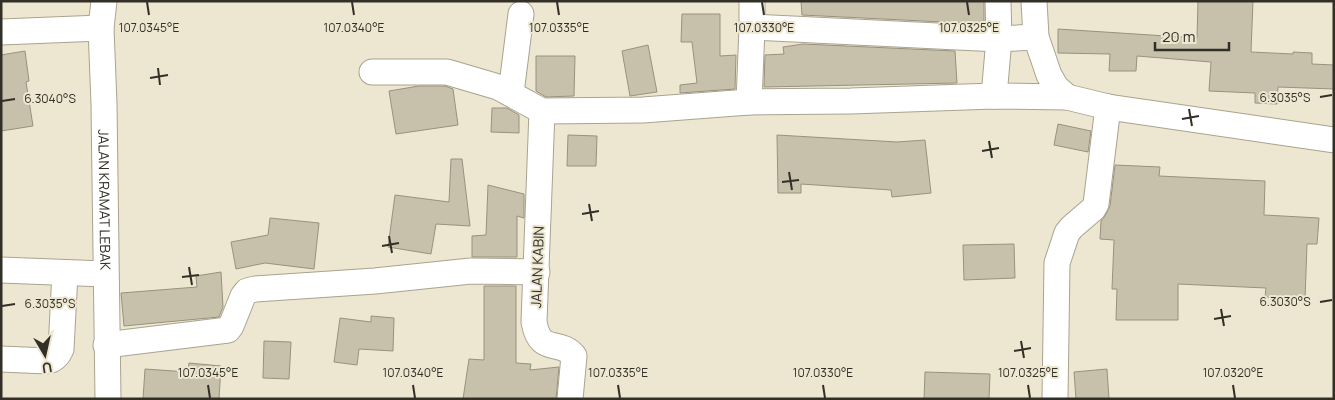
<svg xmlns="http://www.w3.org/2000/svg" width="1335" height="400" font-family="Manrope,sans-serif">
  <rect width="100%" height="100%" fill="#ede7d1"/>
  <!-- building -->
  <g fill="#c7c1ac" stroke="#97927e">
    <path d="M 801,1 L 984,1 L 984,24 L 802,15 Z"/>
    <path d="M 1198,1 L 1253,1 L 1251,52 L 1293,54 L 1293,52 L 1312,53 L 1312,64 L 1334,65 L 1334,89 L 1278,87 L 1277,104 L 1255,103 L 1255,93 L 1209,91 L 1211,62 L 1137,56 L 1136,71 L 1109,71 L 1110,54 L 1058,53 L 1058,29 L 1197,38 Z"/>
    <path d="M 682,14 L 720,14 L 720,56 L 736,55 L 735,89 L 680,93 L 680,85 L 697,83 L 692,42 L 681,42 Z"/>
    <path d="M 803,44 L 955,51 L 957,83 L 764,87 L 765,55 L 784,54 L 783,47 Z"/>
    <path d="M 648,45 L 657,92 L 630,96 L 622,51 Z"/>
    <path d="M 25,51 L 29,81 L 26,82 L 33,126 L 1,131 L 1,55 Z"/>
    <path d="M 536,56 L 575,56 L 574,96 L 546,97 L 536,91 Z"/>
    <path d="M 419,86 L 445,86 L 453,89 L 458,125 L 396,134 L 389,91 Z"/>
    <path d="M 492,108 L 507,108 L 519,115 L 519,133 L 491,132 Z"/>
    <path d="M 1058,124 L 1091,131 L 1088,152 L 1054,145 Z"/>
    <path d="M 568,135 L 597,136 L 596,166 L 567,166 Z"/>
    <path d="M 777,135 L 897,142 L 925,140 L 931,193 L 892,197 L 891,190 L 801,184 L 801,193 L 778,193 Z"/>
    <path d="M 451,159 L 462,159 L 470,226 L 436,224 L 431,254 L 388,247 L 395,195 L 449,202 Z"/>
    <path d="M 1115,165 L 1160,167 L 1159,176 L 1265,181 L 1264,215 L 1319,218 L 1317,244 L 1307,244 L 1305,300 L 1265,297 L 1266,288 L 1178,284 L 1178,320 L 1116,320 L 1117,289 L 1112,289 L 1114,240 L 1100,239 L 1101,221 L 1105,216 L 1110,206 Z"/>
    <path d="M 488,185 L 524,194 L 524,218 L 517,216 L 517,257 L 472,257 L 472,236 L 486,235 Z"/>
    <path d="M 270,218 L 319,223 L 314,269 L 265,263 L 236,269 L 231,242 L 268,235 Z"/>
    <path d="M 1014,244 L 1015,278 L 964,280 L 963,245 Z"/>
    <path d="M 221,272 L 223,307 L 219,317 L 124,326 L 121,293 L 197,287 L 196,276 Z"/>
    <path d="M 484,286 L 516,286 L 516,363 L 531,364 L 530,370 L 559,367 L 556,399 L 463,399 L 469,359 L 484,360 Z"/>
    <path d="M 371,316 L 394,318 L 393,351 L 359,349 L 357,365 L 334,362 L 340,318 L 371,322 Z"/>
    <path d="M 264,341 L 291,342 L 289,379 L 263,378 Z"/>
    <path d="M 189,363 L 221,366 L 219,399 L 143,399 L 145,369 L 188,372 Z"/>
    <path d="M 1107,369 L 1109,399 L 1076,399 L 1074,372 Z"/>
    <path d="M 925,372 L 990,374 L 989,399 L 924,399 Z"/>
  </g>
  <g fill="none" stroke-linecap="round" stroke-linejoin="round">
    <defs>
      <g id="minor">
        <path id="s1" d="M 104,1 L 101,28 L 104,104 L 108,399"/>
        <path d="M 1034,1 L 1036,37 L 1049,75 L 1056,87 L 1067,97 L 1108,107 L 1334,140"/>
        <path d="M 752,27 L 999,39 L 1036,37"/>
        <path d="M 1,32 L 101,28"/>
        <path d="M 372,72 L 447,72 L 498,87 L 542,111 L 643,110 L 749,102 L 851,101 L 994,96 L 1067,97"/>
        <path d="M 511,93 L 521,14"/>
        <path d="M 994,96 L 999,39 L 998,1"/>
        <path d="M 749,102 L 752,27 L 752,1"/>
        <path d="M 542,111 L 534,322 C 540,356 559,338 574,356 L 570,399"/>
        <path d="M 1,270 L 105,274"/>
        <path d="M 106,345 L 228,330 L 231,326 L 243,296 L 247,291 L 255,289 L 375,281 L 471,271 L 537,272"/>
        <path d="M 1,359 L 47,361 C 54,360 58,356 61,349 L 65,273"/>
        <path d="M 1055,399 L 1057,263 L 1067,233 L 1072,227 L 1093,209 L 1096,204 L 1108,107"/>
      </g>
    </defs>
    <!-- minor casing -->
    <use href="#minor" stroke="#a9a38f" stroke-width="27"/>
    <!-- minor -->
    <use href="#minor" stroke="#fff" stroke-width="25"/>
  </g>
  <!-- ticks -->
  <path fill="none" stroke="#322f27" stroke-width="2" d="M 147,2 L 149,15M 352,2 L 354,15M 557,2 L 559,15M 762,2 L 764,15M 967,2 L 969,15M 158,68 L 160,85M 150,78 L 168,75M 1320,97 L 1332,95M 2,101 L 15,99M 1189,109 L 1192,126M 1182,119 L 1199,116M 989,141 L 992,158M 982,151 L 999,148M 789,172 L 792,190M 782,182 L 799,180M 589,204 L 592,221M 582,214 L 599,211M 389,236 L 392,253M 382,246 L 399,243M 189,267 L 192,285M 182,277 L 199,275M 1320,302 L 1332,300M 2,306 L 15,304M 1221,309 L 1224,326M 1214,319 L 1231,316M 1021,341 L 1024,358M 1014,351 L 1031,348M 208,385 L 210,398M 413,385 L 415,398M 618,385 L 620,398M 823,385 L 825,398M 1028,385 L 1030,398M 1233,385 L 1235,398"/>
  <g text-anchor="middle" dominant-baseline="central" stroke-width="4" stroke-linejoin="round" paint-order="stroke">
    <!-- street labels -->
    <g font-size="14" fill="#322f27" stroke="#ede7d1">
      <text stroke="none"><textPath href="#s1" startOffset="199">JALAN KRAMAT LEBAK</textPath></text>
      <text transform="translate(537 267) rotate(-88)">JALAN KABIN</text>
    </g>
  </g>
  <g font-size="12" text-anchor="middle" fill="#322f27" stroke="#ede7d1" stroke-width="4" stroke-linejoin="round" paint-order="stroke">
    <text x="149" y="32">107.0345°E</text>
    <text x="354" y="32">107.0340°E</text>
    <text x="559" y="32">107.0335°E</text>
    <text x="764" y="32">107.0330°E</text>
    <text x="969" y="32">107.0325°E</text>
    <text x="1285" y="102">6.3035°S</text>
    <text x="50" y="103">6.3040°S</text>
    <text x="1285" y="306">6.3030°S</text>
    <text x="50" y="308">6.3035°S</text>
    <text x="208" y="377">107.0345°E</text>
    <text x="413" y="377">107.0340°E</text>
    <text x="618" y="377">107.0335°E</text>
    <text x="823" y="377">107.0330°E</text>
    <text x="1028" y="377">107.0325°E</text>
    <text x="1233" y="377">107.0320°E</text>
  </g>
  <!-- border -->
  <rect width="1335" height="400" fill="none" stroke="#322f27" stroke-width="5"/>
  <!-- north arrow -->
  <g transform="translate(45 355) rotate(171)" stroke="#ede7d1" stroke-width="4" paint-order="stroke">
  <path d="M0-4L9 19L0 12L-9 19Z" fill="#322f27"/>
  <text y="-8" font-size="14" font-weight="bold" text-anchor="middle" fill="#322f27">U</text>
  </g>
  <!-- scale -->
  <path d="M1155 42v8h74v-8" fill="none" stroke="#322f27" stroke-width="2.5"/>
  <text x="1162" y="42" font-size="15" fill="#322f27" stroke="#ede7d1" stroke-width="4" paint-order="stroke">20 m</text>
</svg>
